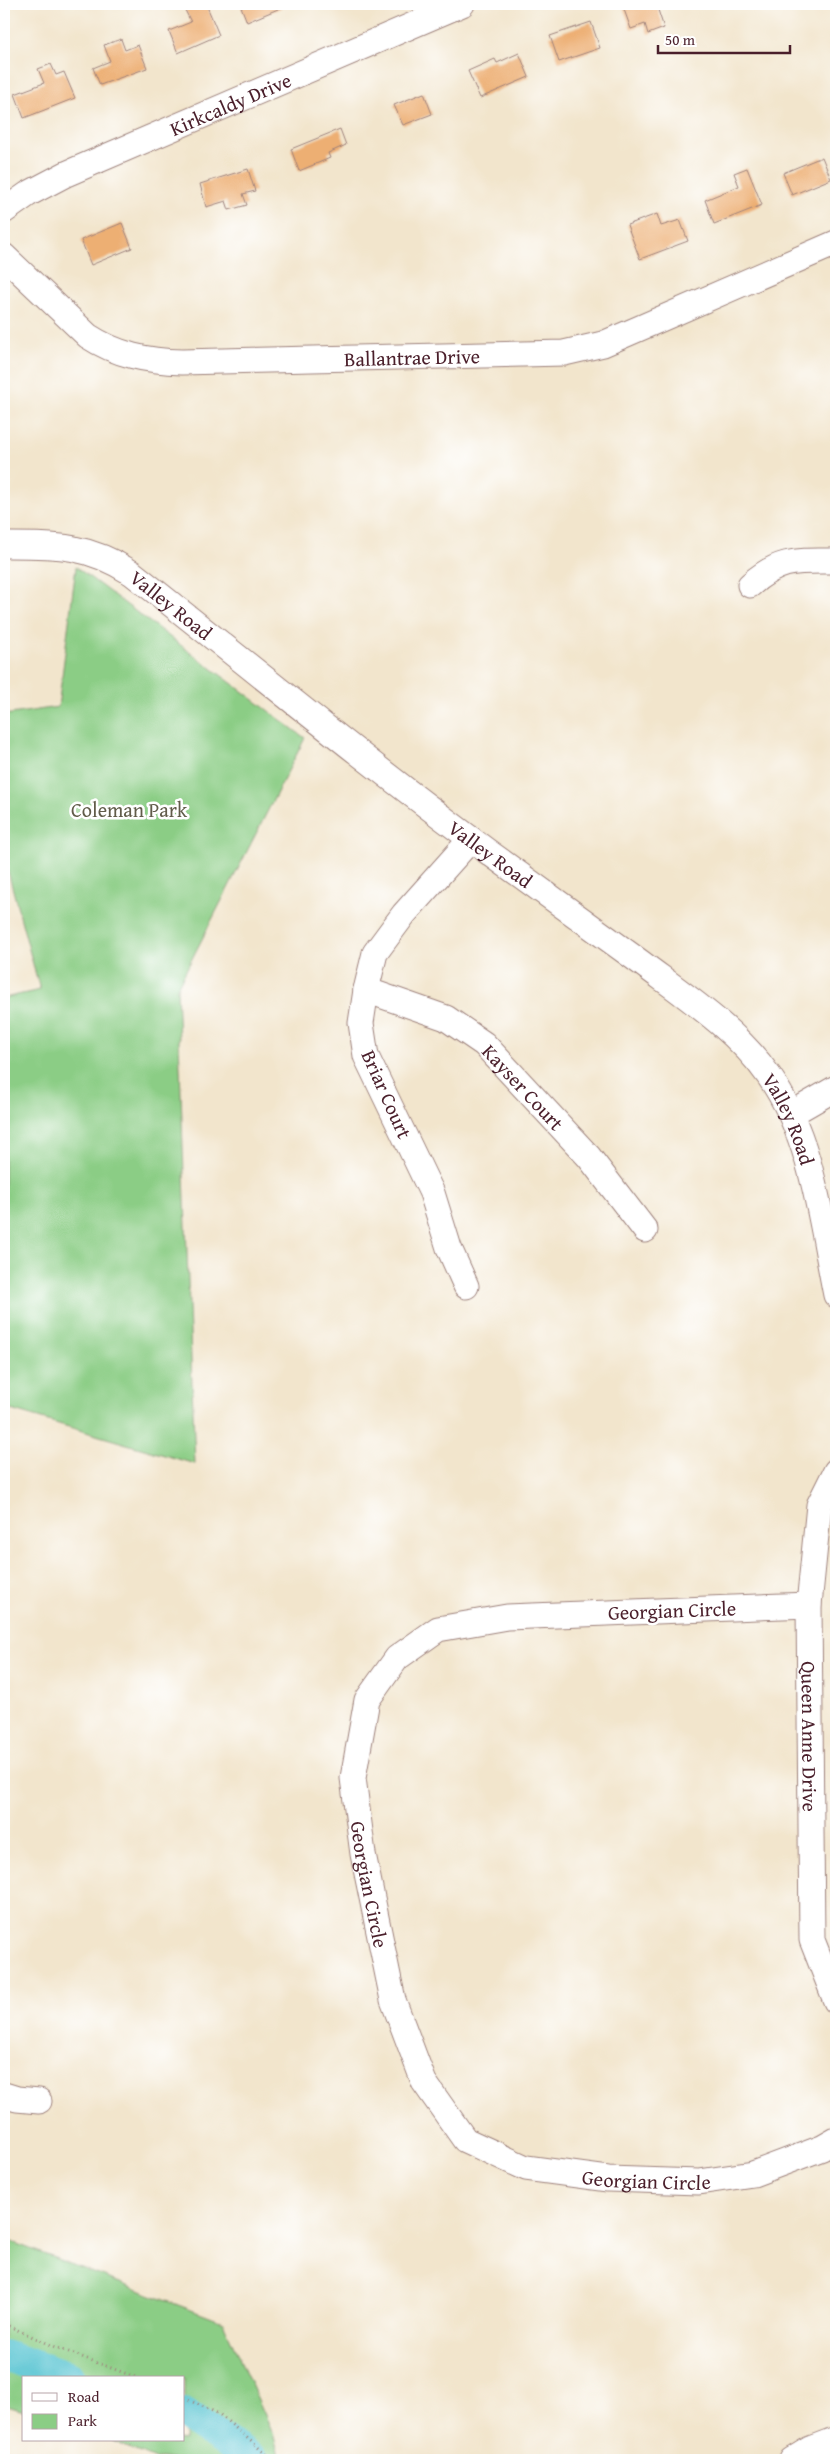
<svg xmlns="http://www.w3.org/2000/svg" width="840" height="2464" font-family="'Gentium Book Plus',serif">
  <rect width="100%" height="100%" fill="#fff"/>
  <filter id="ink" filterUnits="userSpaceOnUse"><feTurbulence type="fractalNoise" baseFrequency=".02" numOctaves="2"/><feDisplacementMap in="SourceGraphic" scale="10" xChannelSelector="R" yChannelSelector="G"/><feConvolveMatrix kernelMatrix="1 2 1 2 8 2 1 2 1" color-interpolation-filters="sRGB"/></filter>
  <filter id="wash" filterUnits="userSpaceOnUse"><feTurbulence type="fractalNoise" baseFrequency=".0096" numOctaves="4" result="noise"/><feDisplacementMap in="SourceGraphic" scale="20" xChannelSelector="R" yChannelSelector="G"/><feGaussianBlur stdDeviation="1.12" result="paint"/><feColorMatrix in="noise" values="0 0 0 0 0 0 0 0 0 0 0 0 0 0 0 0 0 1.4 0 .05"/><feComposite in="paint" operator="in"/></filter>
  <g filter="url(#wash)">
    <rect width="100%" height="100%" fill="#f2e5cc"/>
    <!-- green -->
    <g fill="#8bcd85" stroke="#6a7658">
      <path d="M 76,567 L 305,738 L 177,988 L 195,1464 L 4,1408 L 4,998 L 40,990 L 4,857 L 4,715 L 58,707 Z"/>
      <path d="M 4,2239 L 223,2322 L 273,2433 L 280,2460 L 157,2460 L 110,2440 L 184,2440 L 184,2378 L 24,2378 L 24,2411 L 4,2405 Z"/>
    </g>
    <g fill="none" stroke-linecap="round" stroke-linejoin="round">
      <!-- river -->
      <g stroke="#59c4d2" stroke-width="32">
        <path d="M 4,2356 L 70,2378"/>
        <path d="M 184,2414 L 253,2460"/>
      </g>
    </g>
    <g id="blocks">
      <!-- building -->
      <g fill="#edaf73">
        <path d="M 200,4 L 206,4 L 219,35 L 178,53 L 169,31 L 191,22 L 185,10 Z"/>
        <path d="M 240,4 L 290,4 L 247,22 Z"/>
        <path d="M 622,4 L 656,4 L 664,28 L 648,34 L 645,24 L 631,29 Z"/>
        <path d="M 591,22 L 600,48 L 559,62 L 550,36 Z"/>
        <path d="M 121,39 L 125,50 L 138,45 L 147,68 L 100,85 L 93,68 L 110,61 L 104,45 Z"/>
        <path d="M 519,53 L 529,77 L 480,98 L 468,71 L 495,59 L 497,63 Z"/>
        <path d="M 51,64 L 56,75 L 64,72 L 75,98 L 24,118 L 15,94 L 44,83 L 38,69 Z"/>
        <path d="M 424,93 L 432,114 L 403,125 L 394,105 Z"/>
        <path d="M 340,129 L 346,145 L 328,153 L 330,158 L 299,171 L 291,149 Z"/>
        <path d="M 822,157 L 831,179 L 792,195 L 783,173 Z"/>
        <path d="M 747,168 L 762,205 L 714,224 L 705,200 L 739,186 L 734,173 Z"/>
        <path d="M 248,169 L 255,191 L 243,194 L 247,205 L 229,210 L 226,201 L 206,207 L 200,184 Z"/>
        <path d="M 657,214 L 661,226 L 680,220 L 688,241 L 640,259 L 627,225 Z"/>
        <path d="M 122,223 L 132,248 L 91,265 L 81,240 Z"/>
      </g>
    </g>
  </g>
  <g filter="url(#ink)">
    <use href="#blocks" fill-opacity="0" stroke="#9e827c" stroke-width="1"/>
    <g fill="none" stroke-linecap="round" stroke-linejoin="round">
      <defs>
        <g id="minor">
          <path id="s1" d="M 4,211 L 28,194 L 66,174 L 462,4"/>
          <path id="s2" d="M 4,256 L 88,336 C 117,355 147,361 182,362 L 564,353 L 603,344 L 624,335 L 836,243"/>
          <path id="s3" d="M 4,545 C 55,545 87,544 132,573 C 250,666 366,762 487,851 C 538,888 589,925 640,962 C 685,996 736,1029 769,1076 C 813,1139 821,1222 836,1295"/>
          <path d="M 750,585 C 780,558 798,561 836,561"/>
          <path id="s4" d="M 366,990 L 446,1018 L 484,1044 L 589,1157 L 645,1230"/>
          <path d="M 791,1114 L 836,1088"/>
          <path d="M 466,1286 L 449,1248 L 432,1193 L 366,1056 L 361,1023 L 366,990 L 375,953 L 404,914 L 471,839"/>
          <path id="s5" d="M 836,1471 L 819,1505 L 809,1605 L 812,1940 L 836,2001"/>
          <path id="s6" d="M 809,1605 L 507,1617 L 438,1629 L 397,1658 L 367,1700 L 353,1778 L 363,1854 L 393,2000 L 424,2082 L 465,2140 L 526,2168 L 608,2179 L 699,2182 L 753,2174 L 822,2148 L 836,2140"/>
          <path d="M 4,2095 L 17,2099 L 39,2101"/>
          <path d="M 792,2460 L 810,2449 L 836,2439"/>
        </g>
      </defs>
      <!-- minor casing -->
      <use href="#minor" stroke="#9e827c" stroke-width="27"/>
      <!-- path -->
      <g stroke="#9e827c" stroke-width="3" stroke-dasharray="1 4" stroke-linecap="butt">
        <path d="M 4,2324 L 58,2348 L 138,2378"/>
        <path d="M 184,2398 L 219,2414 L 273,2460"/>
      </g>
      <!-- minor -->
      <use href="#minor" stroke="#fff" stroke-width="25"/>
    </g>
  </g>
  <g text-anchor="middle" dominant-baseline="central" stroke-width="5" stroke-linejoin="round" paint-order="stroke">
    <!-- street labels -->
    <g font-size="20" fill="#4a1f2b" stroke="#fff">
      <text stroke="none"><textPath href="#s1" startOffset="251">Kirkcaldy Drive</textPath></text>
      <text stroke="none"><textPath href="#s2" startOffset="445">Ballantrae Drive</textPath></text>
      <text stroke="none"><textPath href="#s3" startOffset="184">Valley Road</textPath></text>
      <text stroke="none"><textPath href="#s3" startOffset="589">Valley Road</textPath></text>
      <text stroke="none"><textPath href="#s4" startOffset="189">Kayser Court</textPath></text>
      <text transform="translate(387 1094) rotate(66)">Briar Court</text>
      <text stroke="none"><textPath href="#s3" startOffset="994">Valley Road</textPath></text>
      <text transform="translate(672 1610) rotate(-2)">Georgian Circle</text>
      <text stroke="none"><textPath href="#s5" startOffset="270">Queen Anne Drive</textPath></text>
      <text stroke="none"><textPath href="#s6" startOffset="661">Georgian Circle</textPath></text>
      <text stroke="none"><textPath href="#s6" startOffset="1126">Georgian Circle</textPath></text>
    </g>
    <!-- park labels -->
    <g font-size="20" fill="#615c4a" stroke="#fff">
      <text x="129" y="809">Coleman Park</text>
    </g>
  </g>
  <!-- margin -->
  <rect width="840" height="2464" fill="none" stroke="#fff" stroke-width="20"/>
  <!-- legend -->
  <rect x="22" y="2376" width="162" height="65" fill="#ffffff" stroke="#b7a5aa"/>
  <rect x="32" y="2393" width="25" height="8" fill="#ffffff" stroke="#b7a5aa"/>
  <text x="68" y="2402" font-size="15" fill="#4a1f2b">Road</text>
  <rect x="32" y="2414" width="25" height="15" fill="#8bcd85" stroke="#b7a5aa"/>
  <text x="68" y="2426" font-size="15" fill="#4a1f2b">Park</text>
  <!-- scale -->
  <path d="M658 45v8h132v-8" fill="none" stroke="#4a1f2b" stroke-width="2.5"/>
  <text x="665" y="45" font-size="15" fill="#4a1f2b" stroke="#ffffff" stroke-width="4" paint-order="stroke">50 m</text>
</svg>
